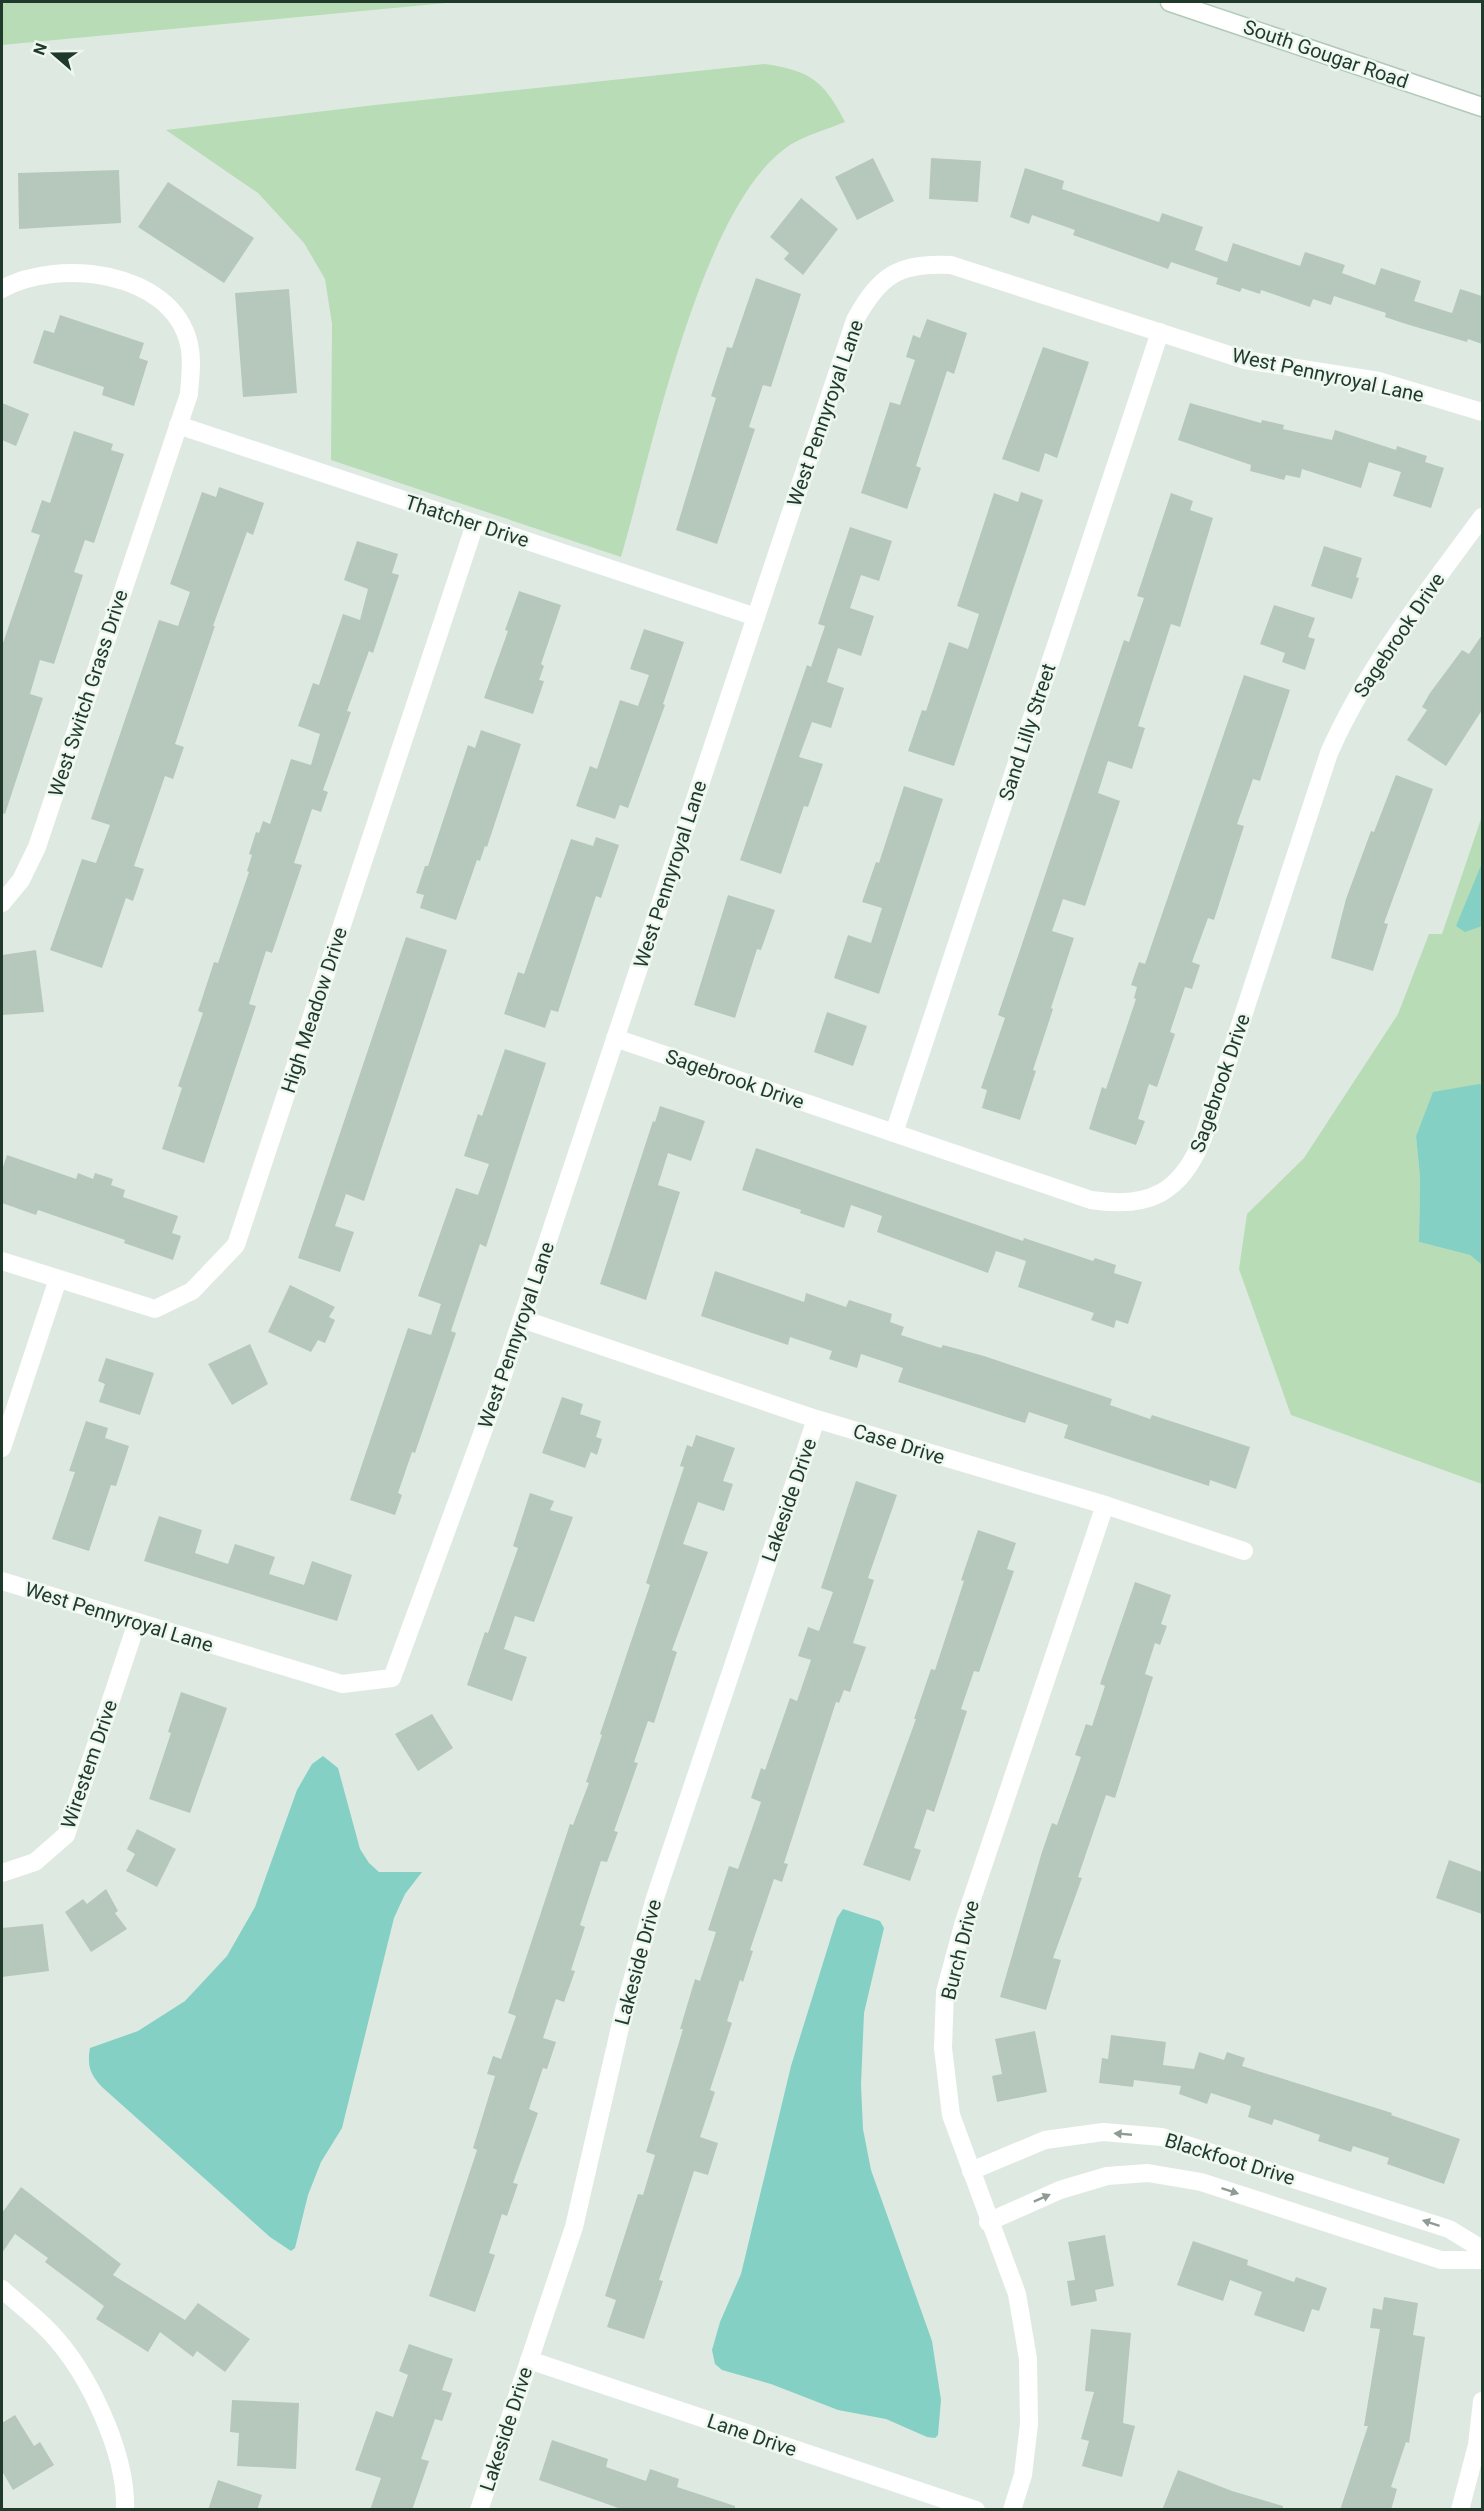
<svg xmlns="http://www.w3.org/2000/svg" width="1484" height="2511" font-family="Roboto,sans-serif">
  <rect width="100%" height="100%" fill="#deeae1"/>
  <!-- green -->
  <g fill="#b8dcb6">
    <path d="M 2,2 L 457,2 L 2,45 Z"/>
    <path d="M 765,64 C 811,71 824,81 845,122 C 828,129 806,135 790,145 C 701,202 651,456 621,557 L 331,460 L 332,324 L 325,279 L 304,243 L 258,193 L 166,130 L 375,105 Z"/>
    <path d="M 1482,816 L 1482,1085 L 1433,1093 L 1416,1136 L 1420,1177 L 1419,1242 L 1470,1255 L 1482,1265 L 1482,1484 L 1291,1415 L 1239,1269 L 1247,1214 L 1304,1158 L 1398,1014 L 1429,934 L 1442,934 Z"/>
  </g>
  <!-- water -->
  <g fill="#84d0c4">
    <path d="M 1482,863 L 1482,926 L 1465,932 L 1456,926 Z"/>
    <path d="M 1479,1084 L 1482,1085 L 1482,1265 L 1470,1255 L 1419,1242 L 1420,1177 L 1416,1136 L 1433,1092 Z"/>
    <path d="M 323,1756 L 338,1768 L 360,1849 L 369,1863 L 379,1872 L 422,1872 L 405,1894 L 394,1918 L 342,2128 L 321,2162 L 308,2195 L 295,2248 L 291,2251 L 270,2237 L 102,2087 C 90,2074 87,2066 90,2048 L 138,2031 L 185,2001 L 227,1956 L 255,1907 L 297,1790 L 312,1764 Z"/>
    <path d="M 843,1909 L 880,1921 L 884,1928 L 864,2013 L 861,2085 L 863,2129 L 871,2170 L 932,2341 L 941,2400 L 938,2435 L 935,2438 L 927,2437 L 886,2419 L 838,2410 L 771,2384 L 722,2370 L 715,2364 L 712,2350 L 720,2322 L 741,2274 L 791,2066 L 837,1918 Z"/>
  </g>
  <!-- building -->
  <g fill="#b6c7bc">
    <path d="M 873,158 L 894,201 L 857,220 L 835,177 Z"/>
    <path d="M 931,158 L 981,161 L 978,202 L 929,199 Z"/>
    <path d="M 1025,168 L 1064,181 L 1062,189 L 1159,222 L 1162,213 L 1203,227 L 1195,250 L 1227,262 L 1233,243 L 1300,266 L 1305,252 L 1345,265 L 1342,273 L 1375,285 L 1381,268 L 1421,281 L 1414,301 L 1452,313 L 1460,289 L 1482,296 L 1482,344 L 1468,339 L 1467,342 L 1406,324 L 1385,317 L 1386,313 L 1334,296 L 1331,305 L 1313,299 L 1310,307 L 1261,290 L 1260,294 L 1242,288 L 1240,292 L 1216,284 L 1218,278 L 1171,262 L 1168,269 L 1073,235 L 1075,230 L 1032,215 L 1029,224 L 1010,217 Z"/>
    <path d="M 119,170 L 121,223 L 19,229 L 18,173 Z"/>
    <path d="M 168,182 L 254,238 L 224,283 L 138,227 Z"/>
    <path d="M 801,198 L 838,229 L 803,275 L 784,259 L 789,253 L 770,237 Z"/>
    <path d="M 756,278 L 801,294 L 771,387 L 763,385 L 749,427 L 755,429 L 717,544 L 676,530 L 716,398 L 711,396 L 727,347 L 732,348 Z"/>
    <path d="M 289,289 L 297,393 L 243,397 L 235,293 Z"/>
    <path d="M 60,315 L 144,343 L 139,358 L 148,361 L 134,406 L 102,395 L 104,387 L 33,363 L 44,330 L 54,333 Z"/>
    <path d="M 927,319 L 967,333 L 954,374 L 947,371 L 916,466 L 921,468 L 907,509 L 861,493 L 890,402 L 900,405 L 915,360 L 906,357 L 913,335 L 920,338 Z"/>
    <path d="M 1043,347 L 1089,362 L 1057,458 L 1045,453 L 1039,472 L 1002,459 Z"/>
    <path d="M 2,403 L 29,414 L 16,446 L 2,440 Z"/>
    <path d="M 1190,403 L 1261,423 L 1262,420 L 1284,425 L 1283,429 L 1332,440 L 1335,430 L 1396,450 L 1397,446 L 1427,456 L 1425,462 L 1444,468 L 1431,508 L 1393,496 L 1401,472 L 1369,462 L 1361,488 L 1302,469 L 1300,478 L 1286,475 L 1284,480 L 1250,471 L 1251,465 L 1178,440 Z"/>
    <path d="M 74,431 L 113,444 L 111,450 L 124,454 L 94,543 L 85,540 L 74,572 L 83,575 L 54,664 L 40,660 L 30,694 L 43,698 L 5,814 L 2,813 L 2,646 L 40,535 L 31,532 L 42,500 L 50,503 Z"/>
    <path d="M 219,487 L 264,503 L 253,535 L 247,532 L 213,626 L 215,626 L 175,744 L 184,747 L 173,779 L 165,776 L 134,866 L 144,869 L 133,901 L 126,898 L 102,968 L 50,950 L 82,859 L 96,863 L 110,825 L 91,819 L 159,620 L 178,626 L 190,592 L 170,584 L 202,492 L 216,497 Z"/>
    <path d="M 1021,492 L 1043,500 L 954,766 L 908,751 L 922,710 L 926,711 L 949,642 L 968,649 L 979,614 L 957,606 L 994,493 L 1018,502 Z"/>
    <path d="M 1171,493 L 1193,501 L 1190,510 L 1213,518 L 1180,627 L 1171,624 L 1138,726 L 1145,728 L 1132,769 L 1108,761 L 1098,793 L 1120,801 L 1085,906 L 1063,899 L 1052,931 L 1074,938 L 1051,1008 L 1053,1009 L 1033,1070 L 1036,1071 L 1020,1120 L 982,1108 L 987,1090 L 981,1088 L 1005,1018 L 998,1015 L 1017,959 L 1124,640 L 1129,642 L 1144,598 L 1137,596 Z"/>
    <path d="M 850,527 L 892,541 L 879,581 L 861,575 L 850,608 L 874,616 L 861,656 L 838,648 L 827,682 L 844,688 L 831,728 L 812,722 L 799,757 L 823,764 L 808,807 L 804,806 L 781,874 L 740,860 L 807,665 L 811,667 L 825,626 L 818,624 Z"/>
    <path d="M 357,541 L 398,554 L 392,573 L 399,575 L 373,653 L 369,651 L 347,711 L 351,712 L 323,790 L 328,792 L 321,812 L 312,809 L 294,863 L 302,865 L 272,953 L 266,951 L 249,1004 L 256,1006 L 204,1163 L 162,1149 L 182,1088 L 178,1086 L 203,1013 L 198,1011 L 214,962 L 218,963 L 249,872 L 247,871 L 252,855 L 249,854 L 256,832 L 259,833 L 263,821 L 270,824 L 291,759 L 311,765 L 320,734 L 298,726 L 313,683 L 319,685 L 343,614 L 360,620 L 368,589 L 344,580 Z"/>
    <path d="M 1324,546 L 1362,558 L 1356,577 L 1359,578 L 1352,599 L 1311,586 Z"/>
    <path d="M 519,591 L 561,605 L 541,664 L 544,666 L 539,680 L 544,681 L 533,714 L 484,698 L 508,631 L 505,630 Z"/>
    <path d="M 1274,605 L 1315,618 L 1308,637 L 1315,639 L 1305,670 L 1282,662 L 1285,653 L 1260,644 Z"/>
    <path d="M 644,629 L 684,642 L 663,704 L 665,705 L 628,808 L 620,805 L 615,819 L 576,806 L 590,766 L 597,769 L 620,700 L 638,706 L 649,675 L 630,669 Z"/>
    <path d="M 1482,635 L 1482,710 L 1446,766 L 1407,740 L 1427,710 L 1422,707 L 1430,693 L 1462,650 L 1469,654 Z"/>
    <path d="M 1244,675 L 1290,690 L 1260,781 L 1253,779 L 1237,824 L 1244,826 L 1214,920 L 1208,918 L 1192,962 L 1200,965 L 1192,989 L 1185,987 L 1170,1032 L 1175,1034 L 1157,1087 L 1149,1084 L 1138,1119 L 1145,1121 L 1136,1145 L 1089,1129 L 1102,1087 L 1106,1089 L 1136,999 L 1134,998 L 1137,987 L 1131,985 L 1139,962 L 1145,964 Z"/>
    <path d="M 481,730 L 521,744 L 487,847 L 485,846 L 480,861 L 477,860 L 456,920 L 420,908 L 424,895 L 416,893 L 425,866 L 428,866 L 468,745 L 475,748 Z"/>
    <path d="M 1396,775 L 1433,789 L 1384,923 L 1388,924 L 1373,971 L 1331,958 L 1346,899 L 1371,831 L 1374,832 Z"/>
    <path d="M 904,786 L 943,799 L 879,994 L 834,978 L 848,935 L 871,943 L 882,908 L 862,902 L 876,862 L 879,863 Z"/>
    <path d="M 596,837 L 619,845 L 601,898 L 596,896 L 558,1012 L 551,1010 L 545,1028 L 504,1014 L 518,972 L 524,974 L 571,839 L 593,846 Z"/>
    <path d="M 728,895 L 775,910 L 761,950 L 757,949 L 735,1018 L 694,1005 Z"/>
    <path d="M 406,937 L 447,950 L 364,1201 L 346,1194 L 335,1226 L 354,1232 L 340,1272 L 298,1258 Z"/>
    <path d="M 36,950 L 44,1012 L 2,1015 L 2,955 Z"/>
    <path d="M 827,1012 L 867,1026 L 853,1066 L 814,1052 Z"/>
    <path d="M 505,1049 L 546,1063 L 486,1247 L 480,1244 L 451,1331 L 456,1333 L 415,1453 L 412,1452 L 398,1493 L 402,1495 L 395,1515 L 350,1500 L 408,1328 L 431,1335 L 441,1304 L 418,1296 L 456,1188 L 478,1195 L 489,1164 L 464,1156 L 478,1114 L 482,1116 Z"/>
    <path d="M 660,1106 L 705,1121 L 691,1161 L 668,1153 L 658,1185 L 680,1192 L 646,1300 L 600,1284 L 653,1121 L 655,1122 Z"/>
    <path d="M 756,1148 L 1023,1241 L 1024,1238 L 1093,1261 L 1095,1258 L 1116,1265 L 1114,1273 L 1142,1282 L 1128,1324 L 1116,1320 L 1114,1328 L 1091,1320 L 1094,1313 L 1018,1287 L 1026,1261 L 996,1251 L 988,1273 L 877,1232 L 882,1216 L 851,1205 L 844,1228 L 800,1213 L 801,1210 L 742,1190 Z"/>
    <path d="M 7,1155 L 76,1179 L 78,1173 L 93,1179 L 95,1173 L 113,1179 L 111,1185 L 125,1190 L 123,1197 L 178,1216 L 172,1233 L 181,1236 L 173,1260 L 124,1243 L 125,1240 L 38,1210 L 36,1215 L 2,1203 L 2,1170 Z"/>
    <path d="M 715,1271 L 804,1302 L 806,1293 L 846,1307 L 849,1300 L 892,1314 L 890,1322 L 904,1327 L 901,1335 L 941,1348 L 943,1345 L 984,1356 L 1112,1399 L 1110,1405 L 1150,1419 L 1152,1415 L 1250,1447 L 1236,1489 L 1210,1480 L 1209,1486 L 1064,1438 L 1068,1425 L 1029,1412 L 1025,1423 L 898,1382 L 903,1368 L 861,1354 L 857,1368 L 829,1359 L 832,1351 L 790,1337 L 788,1345 L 701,1316 Z"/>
    <path d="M 290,1285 L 335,1307 L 329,1317 L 335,1320 L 325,1343 L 318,1340 L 311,1352 L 268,1332 Z"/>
    <path d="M 250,1344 L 268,1384 L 232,1405 L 208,1364 Z"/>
    <path d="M 106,1358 L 154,1373 L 140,1415 L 99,1402 L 105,1384 L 98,1381 Z"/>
    <path d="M 562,1397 L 583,1404 L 580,1414 L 601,1421 L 596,1437 L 602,1439 L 597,1455 L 591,1452 L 585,1468 L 542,1453 Z"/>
    <path d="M 86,1421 L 108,1428 L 105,1438 L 129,1446 L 116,1486 L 111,1485 L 89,1551 L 52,1539 L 75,1472 L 69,1471 Z"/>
    <path d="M 696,1435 L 735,1448 L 723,1481 L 733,1484 L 724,1511 L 698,1502 L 683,1544 L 708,1552 L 672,1650 L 677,1652 L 654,1723 L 648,1721 L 634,1762 L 638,1763 L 614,1831 L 618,1832 L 607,1862 L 601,1861 L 580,1925 L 585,1927 L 571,1970 L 575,1971 L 564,2002 L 556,1999 L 543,2038 L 556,2042 L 547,2069 L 543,2068 L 529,2109 L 538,2113 L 513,2183 L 518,2184 L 507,2216 L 502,2214 L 489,2253 L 495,2255 L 475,2312 L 429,2296 L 477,2150 L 473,2148 L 495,2076 L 487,2074 L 493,2056 L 501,2059 L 516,2016 L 508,2013 L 570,1824 L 573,1825 L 589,1783 L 586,1782 L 602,1735 L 600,1734 L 650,1585 L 646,1583 L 684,1467 L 680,1466 L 687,1445 L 692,1447 Z"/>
    <path d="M 856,1481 L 897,1495 L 868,1578 L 874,1580 L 853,1643 L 866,1647 L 850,1692 L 844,1690 L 839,1703 L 836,1702 L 784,1863 L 788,1864 L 782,1882 L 774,1879 L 750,1950 L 753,1951 L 743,1982 L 740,1980 L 727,2021 L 732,2023 L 710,2090 L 715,2092 L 700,2137 L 718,2143 L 708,2175 L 694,2171 L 659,2280 L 663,2281 L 644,2339 L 607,2327 L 616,2300 L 605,2296 L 638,2194 L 643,2195 L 655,2155 L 646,2152 L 683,2029 L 680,2029 L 695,1979 L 700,1981 L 716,1932 L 708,1930 L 729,1866 L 738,1869 L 754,1823 L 761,1802 L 751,1798 L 761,1768 L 765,1770 L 790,1698 L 797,1701 L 811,1660 L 798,1656 L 808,1627 L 819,1631 L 833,1592 L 821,1588 Z"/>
    <path d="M 530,1493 L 554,1501 L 550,1510 L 573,1517 L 534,1622 L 515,1616 L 504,1649 L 527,1657 L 512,1701 L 467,1685 L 485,1632 L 488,1633 L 518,1548 L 513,1546 Z"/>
    <path d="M 159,1516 L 202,1530 L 195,1553 L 228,1564 L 235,1544 L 275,1557 L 269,1574 L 304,1585 L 312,1561 L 352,1575 L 337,1621 L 144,1561 Z"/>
    <path d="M 978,1530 L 1016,1543 L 1007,1569 L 1014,1571 L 979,1672 L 974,1671 L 961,1709 L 967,1711 L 934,1812 L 927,1809 L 914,1848 L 921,1850 L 910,1881 L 863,1865 L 916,1719 L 914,1719 L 931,1669 L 935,1670 L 964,1581 L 961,1580 Z"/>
    <path d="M 1135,1582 L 1171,1595 L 1161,1624 L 1167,1626 L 1160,1645 L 1155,1643 L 1145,1674 L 1153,1677 L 1115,1798 L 1106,1795 L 1078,1877 L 1082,1878 L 1053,1958 L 1061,1960 L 1046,2010 L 1000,1997 L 1042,1852 L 1052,1823 L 1057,1825 L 1073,1780 L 1081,1757 L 1075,1755 L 1086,1724 L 1092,1726 L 1105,1686 L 1100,1684 Z"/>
    <path d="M 181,1692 L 227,1708 L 190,1813 L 149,1799 L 171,1733 L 168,1732 Z"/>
    <path d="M 432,1714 L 453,1748 L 418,1771 L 395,1734 Z"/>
    <path d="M 137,1829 L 176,1849 L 157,1887 L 126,1871 L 135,1854 L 127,1849 Z"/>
    <path d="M 1449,1860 L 1482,1872 L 1482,1914 L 1436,1898 Z"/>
    <path d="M 106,1889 L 118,1911 L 115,1913 L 127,1929 L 91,1952 L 65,1912 L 83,1899 L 87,1904 Z"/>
    <path d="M 43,1924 L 49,1971 L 2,1977 L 2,1928 Z"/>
    <path d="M 1035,2031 L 1047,2092 L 997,2102 L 992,2076 L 1002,2074 L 995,2039 Z"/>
    <path d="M 1111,2035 L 1166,2042 L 1163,2065 L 1194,2069 L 1199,2052 L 1224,2060 L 1227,2052 L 1245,2058 L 1242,2066 L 1392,2113 L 1391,2115 L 1460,2139 L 1444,2184 L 1387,2164 L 1389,2158 L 1353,2146 L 1351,2152 L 1318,2141 L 1320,2135 L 1274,2119 L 1272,2125 L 1248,2117 L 1251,2106 L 1211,2093 L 1207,2104 L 1179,2094 L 1181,2086 L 1134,2080 L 1133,2087 L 1099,2083 L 1102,2058 L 1108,2059 Z"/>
    <path d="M 21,2187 L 121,2264 L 113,2275 L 185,2320 L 198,2303 L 250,2339 L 225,2372 L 197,2351 L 193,2357 L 160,2332 L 148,2352 L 96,2319 L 104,2306 L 45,2262 L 48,2258 L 15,2234 L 2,2253 L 2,2213 Z"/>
    <path d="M 1105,2235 L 1114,2286 L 1095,2290 L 1097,2301 L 1071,2306 L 1067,2281 L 1075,2280 L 1068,2242 Z"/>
    <path d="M 1193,2241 L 1248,2260 L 1247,2265 L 1294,2282 L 1296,2277 L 1327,2288 L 1319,2311 L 1312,2309 L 1304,2332 L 1254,2315 L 1262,2292 L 1230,2280 L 1223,2301 L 1177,2285 Z"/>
    <path d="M 1384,2297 L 1418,2303 L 1413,2335 L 1425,2337 L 1409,2443 L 1406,2442 L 1391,2487 L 1397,2489 L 1391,2510 L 1340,2510 L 1368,2426 L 1364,2426 L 1380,2329 L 1370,2328 L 1373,2308 L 1382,2310 Z"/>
    <path d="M 1091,2329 L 1131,2333 L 1123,2423 L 1135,2426 L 1122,2477 L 1082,2466 L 1089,2441 L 1081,2439 L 1094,2392 L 1085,2391 Z"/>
    <path d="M 409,2344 L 453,2359 L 442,2390 L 452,2393 L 442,2421 L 435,2419 L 421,2459 L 429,2461 L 412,2510 L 370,2510 L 381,2478 L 355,2470 L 376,2411 L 393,2417 L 408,2375 L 399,2371 Z"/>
    <path d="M 232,2400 L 299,2403 L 296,2469 L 237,2466 L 239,2433 L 230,2432 Z"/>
    <path d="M 15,2415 L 34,2446 L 40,2442 L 54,2465 L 13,2490 L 2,2471 L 2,2423 Z"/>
    <path d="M 552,2440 L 608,2459 L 606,2467 L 646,2481 L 650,2469 L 679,2479 L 677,2487 L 735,2506 L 735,2510 L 624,2510 L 539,2480 Z"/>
    <path d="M 1178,2470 L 1232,2491 L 1283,2506 L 1283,2510 L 1162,2510 Z"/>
    <path d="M 218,2480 L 262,2495 L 257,2510 L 208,2510 Z"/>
  </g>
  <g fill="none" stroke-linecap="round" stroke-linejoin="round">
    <defs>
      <path id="secondary" d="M 1170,2 L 1482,107"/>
    </defs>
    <!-- secondary casing -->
    <use href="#secondary" stroke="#b1cab9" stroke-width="21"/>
    <!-- street -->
    <g stroke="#fff" stroke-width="18">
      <path d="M 2,289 C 57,258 172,270 189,344 C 193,361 190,377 189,394 L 37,847 L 21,880 L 2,903"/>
      <path d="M 178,425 L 756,617"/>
      <path d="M 615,1038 L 1091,1200 C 1149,1209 1181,1193 1203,1138 L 1329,753 C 1367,667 1427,592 1482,517"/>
      <path d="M 894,1133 L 1160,332"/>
      <path d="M 2,1261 L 155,1309 L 192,1291 L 236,1245 L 475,524"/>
      <path d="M 522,1319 L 816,1419 L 1105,1505 L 1244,1551"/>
      <path d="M 2,1448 L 58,1279"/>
      <path d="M 2,1581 L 342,1684 L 392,1678 L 496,1396 L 855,320 C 880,275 899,262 951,265 L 1245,360 L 1379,381 L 1482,412"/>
      <path d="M 2,1873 L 35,1862 L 66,1835 L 137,1622"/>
      <path d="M 971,2171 L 1045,2140 L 1103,2132 L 1162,2137 L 1449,2229 L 1482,2249"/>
      <path d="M 988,2222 L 1060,2190 L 1107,2176 L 1148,2173 L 1201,2182 L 1441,2260 L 1482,2260"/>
      <path d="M 2,2289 C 17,2303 35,2316 50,2332 C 88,2372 127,2453 125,2510"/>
      <path d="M 529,2360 L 976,2510"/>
      <path d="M 479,2510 L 574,2227 L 624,2010 L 655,1898 L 816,1419"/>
      <path d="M 1012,2510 L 1023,2475 L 1029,2424 L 1028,2359 L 1017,2294 L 951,2115 L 943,2048 L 945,1992 L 963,1925 L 1105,1505"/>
      <path d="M 1460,2510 L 1477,2445 L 1482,2401"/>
    </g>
    <!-- secondary -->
    <use href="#secondary" stroke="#fff" stroke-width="18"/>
  </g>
  <!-- one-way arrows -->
  <defs><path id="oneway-solid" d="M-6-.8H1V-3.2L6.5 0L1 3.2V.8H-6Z" transform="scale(1.5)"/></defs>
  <g fill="#8f9c94">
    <use href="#oneway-solid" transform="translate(1123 2134) rotate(-175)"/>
    <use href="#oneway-solid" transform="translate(1230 2191) rotate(18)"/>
    <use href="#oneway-solid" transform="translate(1042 2198) rotate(-24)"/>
    <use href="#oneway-solid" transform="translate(1431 2223) rotate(-162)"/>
  </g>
  <g text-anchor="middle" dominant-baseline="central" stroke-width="5" stroke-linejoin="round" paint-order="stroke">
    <!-- street labels -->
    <g font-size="20" fill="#1f392a" stroke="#eef7f0">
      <text transform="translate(1326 54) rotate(19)">South Gougar Road</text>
      <text transform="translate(1328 375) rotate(12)">West Pennyroyal Lane</text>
      <text transform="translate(825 413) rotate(-71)">West Pennyroyal Lane</text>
      <text transform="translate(467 521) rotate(18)">Thatcher Drive</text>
      <text transform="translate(1399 635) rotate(-56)">Sagebrook Drive</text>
      <text transform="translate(88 693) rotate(-72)">West Switch Grass Drive</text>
      <text transform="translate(1027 732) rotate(-72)">Sand Lilly Street</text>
      <text transform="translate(670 874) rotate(-72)">West Pennyroyal Lane</text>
      <text transform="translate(314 1010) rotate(-72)">High Meadow Drive</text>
      <text transform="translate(735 1079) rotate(19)">Sagebrook Drive</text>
      <text transform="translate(1220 1083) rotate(-71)">Sagebrook Drive</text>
      <text transform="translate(516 1335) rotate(-71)">West Pennyroyal Lane</text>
      <text transform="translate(899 1444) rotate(17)">Case Drive</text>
      <text transform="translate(789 1500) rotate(-71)">Lakeside Drive</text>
      <text transform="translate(119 1617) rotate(17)">West Pennyroyal Lane</text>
      <text transform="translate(89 1764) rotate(-71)">Wirestem Drive</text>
      <text transform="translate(960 1950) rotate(-76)">Burch Drive</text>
      <text transform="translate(638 1962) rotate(-75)">Lakeside Drive</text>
      <text transform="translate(1230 2159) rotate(17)">Blackfoot Drive</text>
      <text transform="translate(506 2429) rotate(-72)">Lakeside Drive</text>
      <text transform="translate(752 2435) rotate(19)">Lane Drive</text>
    </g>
  </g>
  <!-- border -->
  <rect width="1484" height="2511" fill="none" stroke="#1f392a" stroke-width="6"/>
  <!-- north arrow -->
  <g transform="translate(54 54) rotate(290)" stroke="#eef7f0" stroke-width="4.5" paint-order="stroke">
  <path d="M0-4.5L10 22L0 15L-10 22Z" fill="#1f392a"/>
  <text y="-9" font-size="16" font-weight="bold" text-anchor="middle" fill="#1f392a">N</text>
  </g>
</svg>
